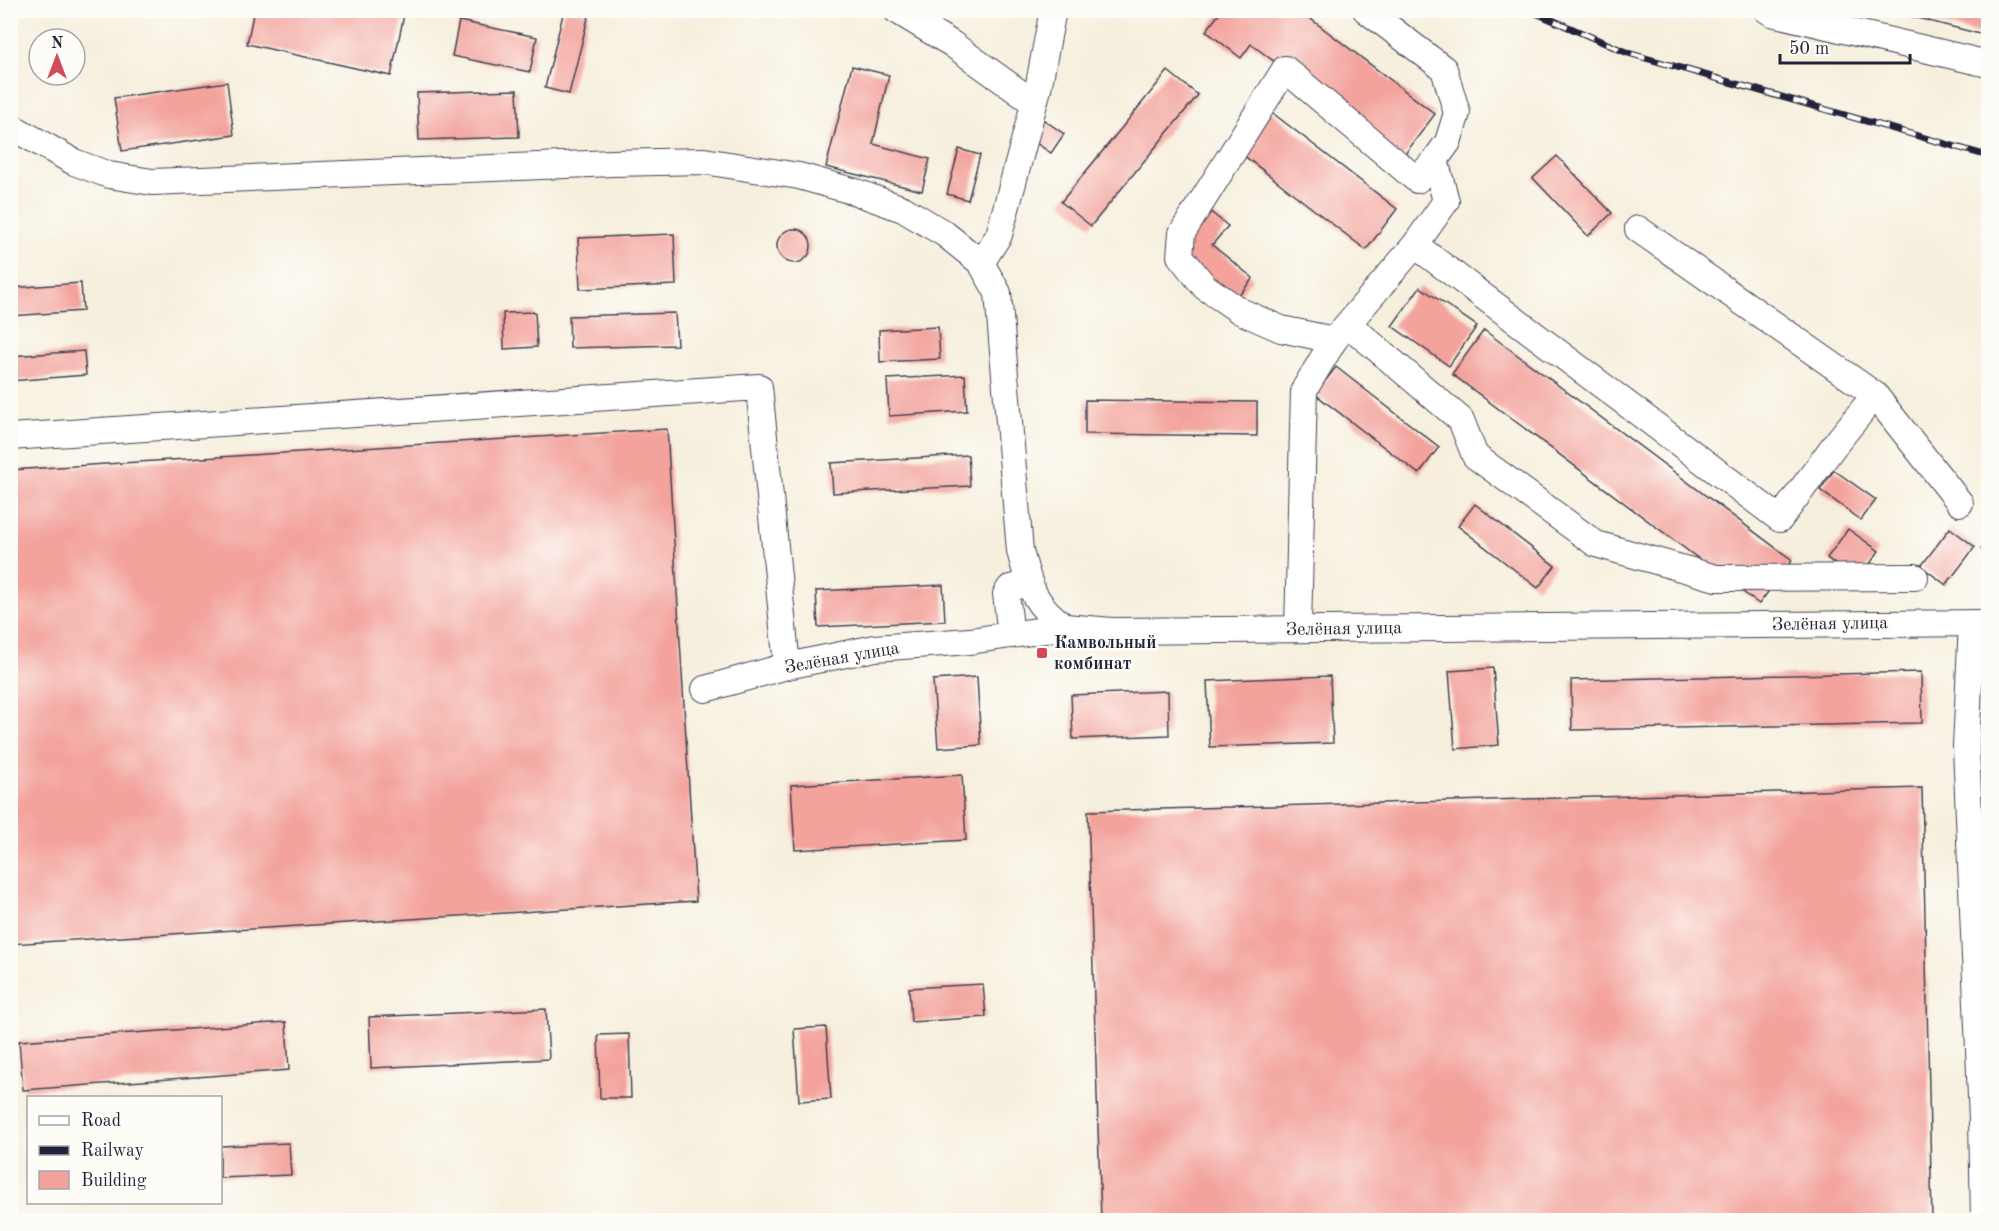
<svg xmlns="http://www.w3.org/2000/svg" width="1999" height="1231" font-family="'Old Standard TT',serif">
  <rect width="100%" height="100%" fill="#fdfcf7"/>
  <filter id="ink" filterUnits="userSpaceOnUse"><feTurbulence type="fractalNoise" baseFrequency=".0167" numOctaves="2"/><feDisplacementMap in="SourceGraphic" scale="12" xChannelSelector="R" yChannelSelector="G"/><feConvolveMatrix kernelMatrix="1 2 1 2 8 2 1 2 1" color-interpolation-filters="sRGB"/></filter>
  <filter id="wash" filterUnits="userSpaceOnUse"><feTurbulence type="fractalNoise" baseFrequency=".008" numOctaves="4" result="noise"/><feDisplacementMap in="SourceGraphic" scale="24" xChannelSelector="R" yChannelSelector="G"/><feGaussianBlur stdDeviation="1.35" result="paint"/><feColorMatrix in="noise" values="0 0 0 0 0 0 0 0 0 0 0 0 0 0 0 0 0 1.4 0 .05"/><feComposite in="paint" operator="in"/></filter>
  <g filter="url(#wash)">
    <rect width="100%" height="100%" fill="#f6efdd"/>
    <g id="blocks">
      <!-- building -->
      <g fill="#f3a39c">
        <path d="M 254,10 L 405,10 L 391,76 L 247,44 Z"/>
        <path d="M 564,10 L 576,10 L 589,14 L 569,94 L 545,88 Z"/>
        <path d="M 1222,10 L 1299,10 L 1435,114 L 1402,158 L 1251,44 L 1241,58 L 1206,31 Z"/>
        <path d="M 1906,10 L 1988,10 L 1988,36 L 1905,15 Z"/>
        <path d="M 459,21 L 537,37 L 530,72 L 452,56 Z"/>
        <path d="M 852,66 L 889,75 L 873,144 L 930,159 L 922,191 L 826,167 Z"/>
        <path d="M 1168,71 L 1198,95 L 1091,226 L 1061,202 Z"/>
        <path d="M 227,82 L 234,135 L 122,151 L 114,98 Z"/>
        <path d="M 517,90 L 519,137 L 419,140 L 417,93 Z"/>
        <path d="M 1266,108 L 1397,209 L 1366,250 L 1234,148 Z"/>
        <path d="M 1037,115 L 1064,134 L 1051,153 L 1023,134 Z"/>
        <path d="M 959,149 L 980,155 L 968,200 L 947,194 Z"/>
        <path d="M 1557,156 L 1612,213 L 1588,236 L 1533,178 Z"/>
        <path d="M 1207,209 L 1228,226 L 1212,245 L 1253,278 L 1229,308 L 1168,259 Z"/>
        <circle cx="794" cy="246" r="17"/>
        <path d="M 674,234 L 676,285 L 580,289 L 578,238 Z"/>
        <path d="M 81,283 L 83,311 L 10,316 L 10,288 Z"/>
        <path d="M 1420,287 L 1477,326 L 1449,366 L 1392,326 Z"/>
        <path d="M 535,312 L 537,347 L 504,349 L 503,313 Z"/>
        <path d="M 675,313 L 677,345 L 570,348 L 569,316 Z"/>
        <path d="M 938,327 L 940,359 L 880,362 L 879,330 Z"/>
        <path d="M 1484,330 L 1792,560 L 1759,604 L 1452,374 Z"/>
        <path d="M 84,351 L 86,375 L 10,381 L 10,356 Z"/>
        <path d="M 1336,367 L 1439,447 L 1419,474 L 1315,394 Z"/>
        <path d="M 965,375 L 967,411 L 889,416 L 887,379 Z"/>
        <path d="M 1085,400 L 1257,402 L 1257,436 L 1085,434 Z"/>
        <path d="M 667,429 L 696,901 L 10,944 L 10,470 Z"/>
        <path d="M 968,455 L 970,486 L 833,493 L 831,463 Z"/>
        <path d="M 1834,470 L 1876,500 L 1861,520 L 1820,490 Z"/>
        <path d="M 1475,504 L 1555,566 L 1538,588 L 1458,526 Z"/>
        <path d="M 1950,528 L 1975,547 L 1946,585 L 1921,566 Z"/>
        <path d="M 1848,529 L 1879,551 L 1858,581 L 1827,558 Z"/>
        <path d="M 1988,540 L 1988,555 L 1981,549 Z"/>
        <path d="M 943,585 L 945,621 L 818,627 L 816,591 Z"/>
        <path d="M 1493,668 L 1499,745 L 1455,749 L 1449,671 Z"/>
        <path d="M 1921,672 L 1922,723 L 1572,730 L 1571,680 Z"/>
        <path d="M 1330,676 L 1333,743 L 1210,747 L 1207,681 Z"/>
        <path d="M 977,677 L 981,745 L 938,748 L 933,680 Z"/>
        <path d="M 1168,691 L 1169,735 L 1073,739 L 1071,695 Z"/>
        <path d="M 962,775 L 966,840 L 795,850 L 791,785 Z"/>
        <path d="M 1922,788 L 1932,1220 L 1101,1220 L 1088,811 Z"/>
        <path d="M 983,984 L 986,1017 L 911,1022 L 909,988 Z"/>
        <path d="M 546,1009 L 549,1059 L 371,1068 L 369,1017 Z"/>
        <path d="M 286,1022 L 289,1070 L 23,1090 L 19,1041 Z"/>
        <path d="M 826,1027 L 831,1099 L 799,1101 L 794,1029 Z"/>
        <path d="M 629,1034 L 631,1098 L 600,1098 L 598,1035 Z"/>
        <path d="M 289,1143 L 291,1175 L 220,1178 L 220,1146 Z"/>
      </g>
    </g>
  </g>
  <g filter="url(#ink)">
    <use href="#blocks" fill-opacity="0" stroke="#424153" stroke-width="1.5"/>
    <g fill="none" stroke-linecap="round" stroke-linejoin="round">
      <defs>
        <g id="minor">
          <path d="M 896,10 L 952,44 L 1034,103"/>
          <path d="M 1767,10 L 1772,13 L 1988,64"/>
          <path d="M 10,126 L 74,162 L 109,175 L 152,182 L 613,163 L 704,161 L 799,176 L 856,192 L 903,209 L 945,234 L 981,263 L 998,293 L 1020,551 C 1030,588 1033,604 1065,627"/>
          <path d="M 1638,229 L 1875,395"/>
          <path d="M 1415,245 L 1780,519 L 1833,447 L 1875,395 L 1960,503"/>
          <path d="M 981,263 L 999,235 L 1038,89 L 1053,10"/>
          <path d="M 1348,324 L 1461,420 L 1475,456 L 1596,544 L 1716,578 L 1915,577"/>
          <path d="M 1334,340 L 1281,329 L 1240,311 L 1205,287 L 1180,256 L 1182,233 L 1285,69 L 1417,180 L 1435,160"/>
          <path d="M 10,437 L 759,387 L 787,666"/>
          <path d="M 1972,623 L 1966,747 L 1982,1120 L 1984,1220"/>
          <path d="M 1298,629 L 1304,390 L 1334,340 L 1415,245 L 1446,201 L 1435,160 L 1448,142 L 1457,113 L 1444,69 L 1366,10"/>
          <path d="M 1011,635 L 1006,594 L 1010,588 L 1029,583"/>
          <path d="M 705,689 L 787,666 L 875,648 L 970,641 L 1065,627 L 1112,631 L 1988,623"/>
        </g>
      </defs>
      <!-- minor casing -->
      <use href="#minor" stroke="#424153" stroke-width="28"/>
      <!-- minor -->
      <use href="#minor" stroke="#fff" stroke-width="26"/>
      <defs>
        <path id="rail" d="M 1529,10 L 1628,53 L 1988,156"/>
      </defs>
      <!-- rail casing -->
      <use href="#rail" stroke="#22223b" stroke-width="7"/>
      <!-- rail -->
      <use href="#rail" stroke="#fdfcf7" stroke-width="4.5" stroke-dasharray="14" stroke-linecap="butt"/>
    </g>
  </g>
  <!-- markers -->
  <rect fill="#d1495b" stroke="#fdfcf7" stroke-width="2" x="1036" y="647" width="12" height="12" rx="3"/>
  <g text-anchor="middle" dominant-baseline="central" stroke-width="6" stroke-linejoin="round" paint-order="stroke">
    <!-- street labels -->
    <g font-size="18" fill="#22223b" stroke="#fdfcf7">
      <text transform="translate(1830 624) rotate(-1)">Зелёная улица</text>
      <text transform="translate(1344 629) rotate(-1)">Зелёная улица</text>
      <text transform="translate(842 658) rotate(-10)">Зелёная улица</text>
    </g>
    <!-- poi labels -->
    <g font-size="18" font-weight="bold" fill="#22223b" stroke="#fdfcf7" text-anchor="start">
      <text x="1054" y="643">Камвольный<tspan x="1054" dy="21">комбинат</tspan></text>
    </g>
  </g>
  <!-- margin -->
  <rect width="1999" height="1231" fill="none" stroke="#fdfcf7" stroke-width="36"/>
  <!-- legend -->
  <rect x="27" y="1096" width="195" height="108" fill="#fdfcf7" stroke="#a5a5ac" stroke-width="1.5"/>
  <rect x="39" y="1116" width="30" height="9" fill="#ffffff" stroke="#a5a5ac" stroke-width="1.5"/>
  <text x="81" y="1126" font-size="18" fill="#22223b">Road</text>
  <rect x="39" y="1146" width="30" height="9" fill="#22223b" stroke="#a5a5ac" stroke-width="1.5"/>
  <text x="81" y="1156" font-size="18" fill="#22223b">Railway</text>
  <rect x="39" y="1171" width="30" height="18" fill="#f3a39c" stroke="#a5a5ac" stroke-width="1.5"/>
  <text x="81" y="1186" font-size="18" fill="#22223b">Building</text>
  <!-- north arrow -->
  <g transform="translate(57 57)"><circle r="28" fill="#fdfcf7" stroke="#a5a5ac" stroke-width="1.5"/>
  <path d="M0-4.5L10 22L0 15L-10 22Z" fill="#d1495b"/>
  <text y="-9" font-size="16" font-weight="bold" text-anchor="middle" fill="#22223b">N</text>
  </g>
  <!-- scale -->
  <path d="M1780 54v9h130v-9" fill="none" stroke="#22223b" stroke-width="3"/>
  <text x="1789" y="54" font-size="18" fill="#22223b" stroke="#fdfcf7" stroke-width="4.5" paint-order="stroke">50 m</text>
</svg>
